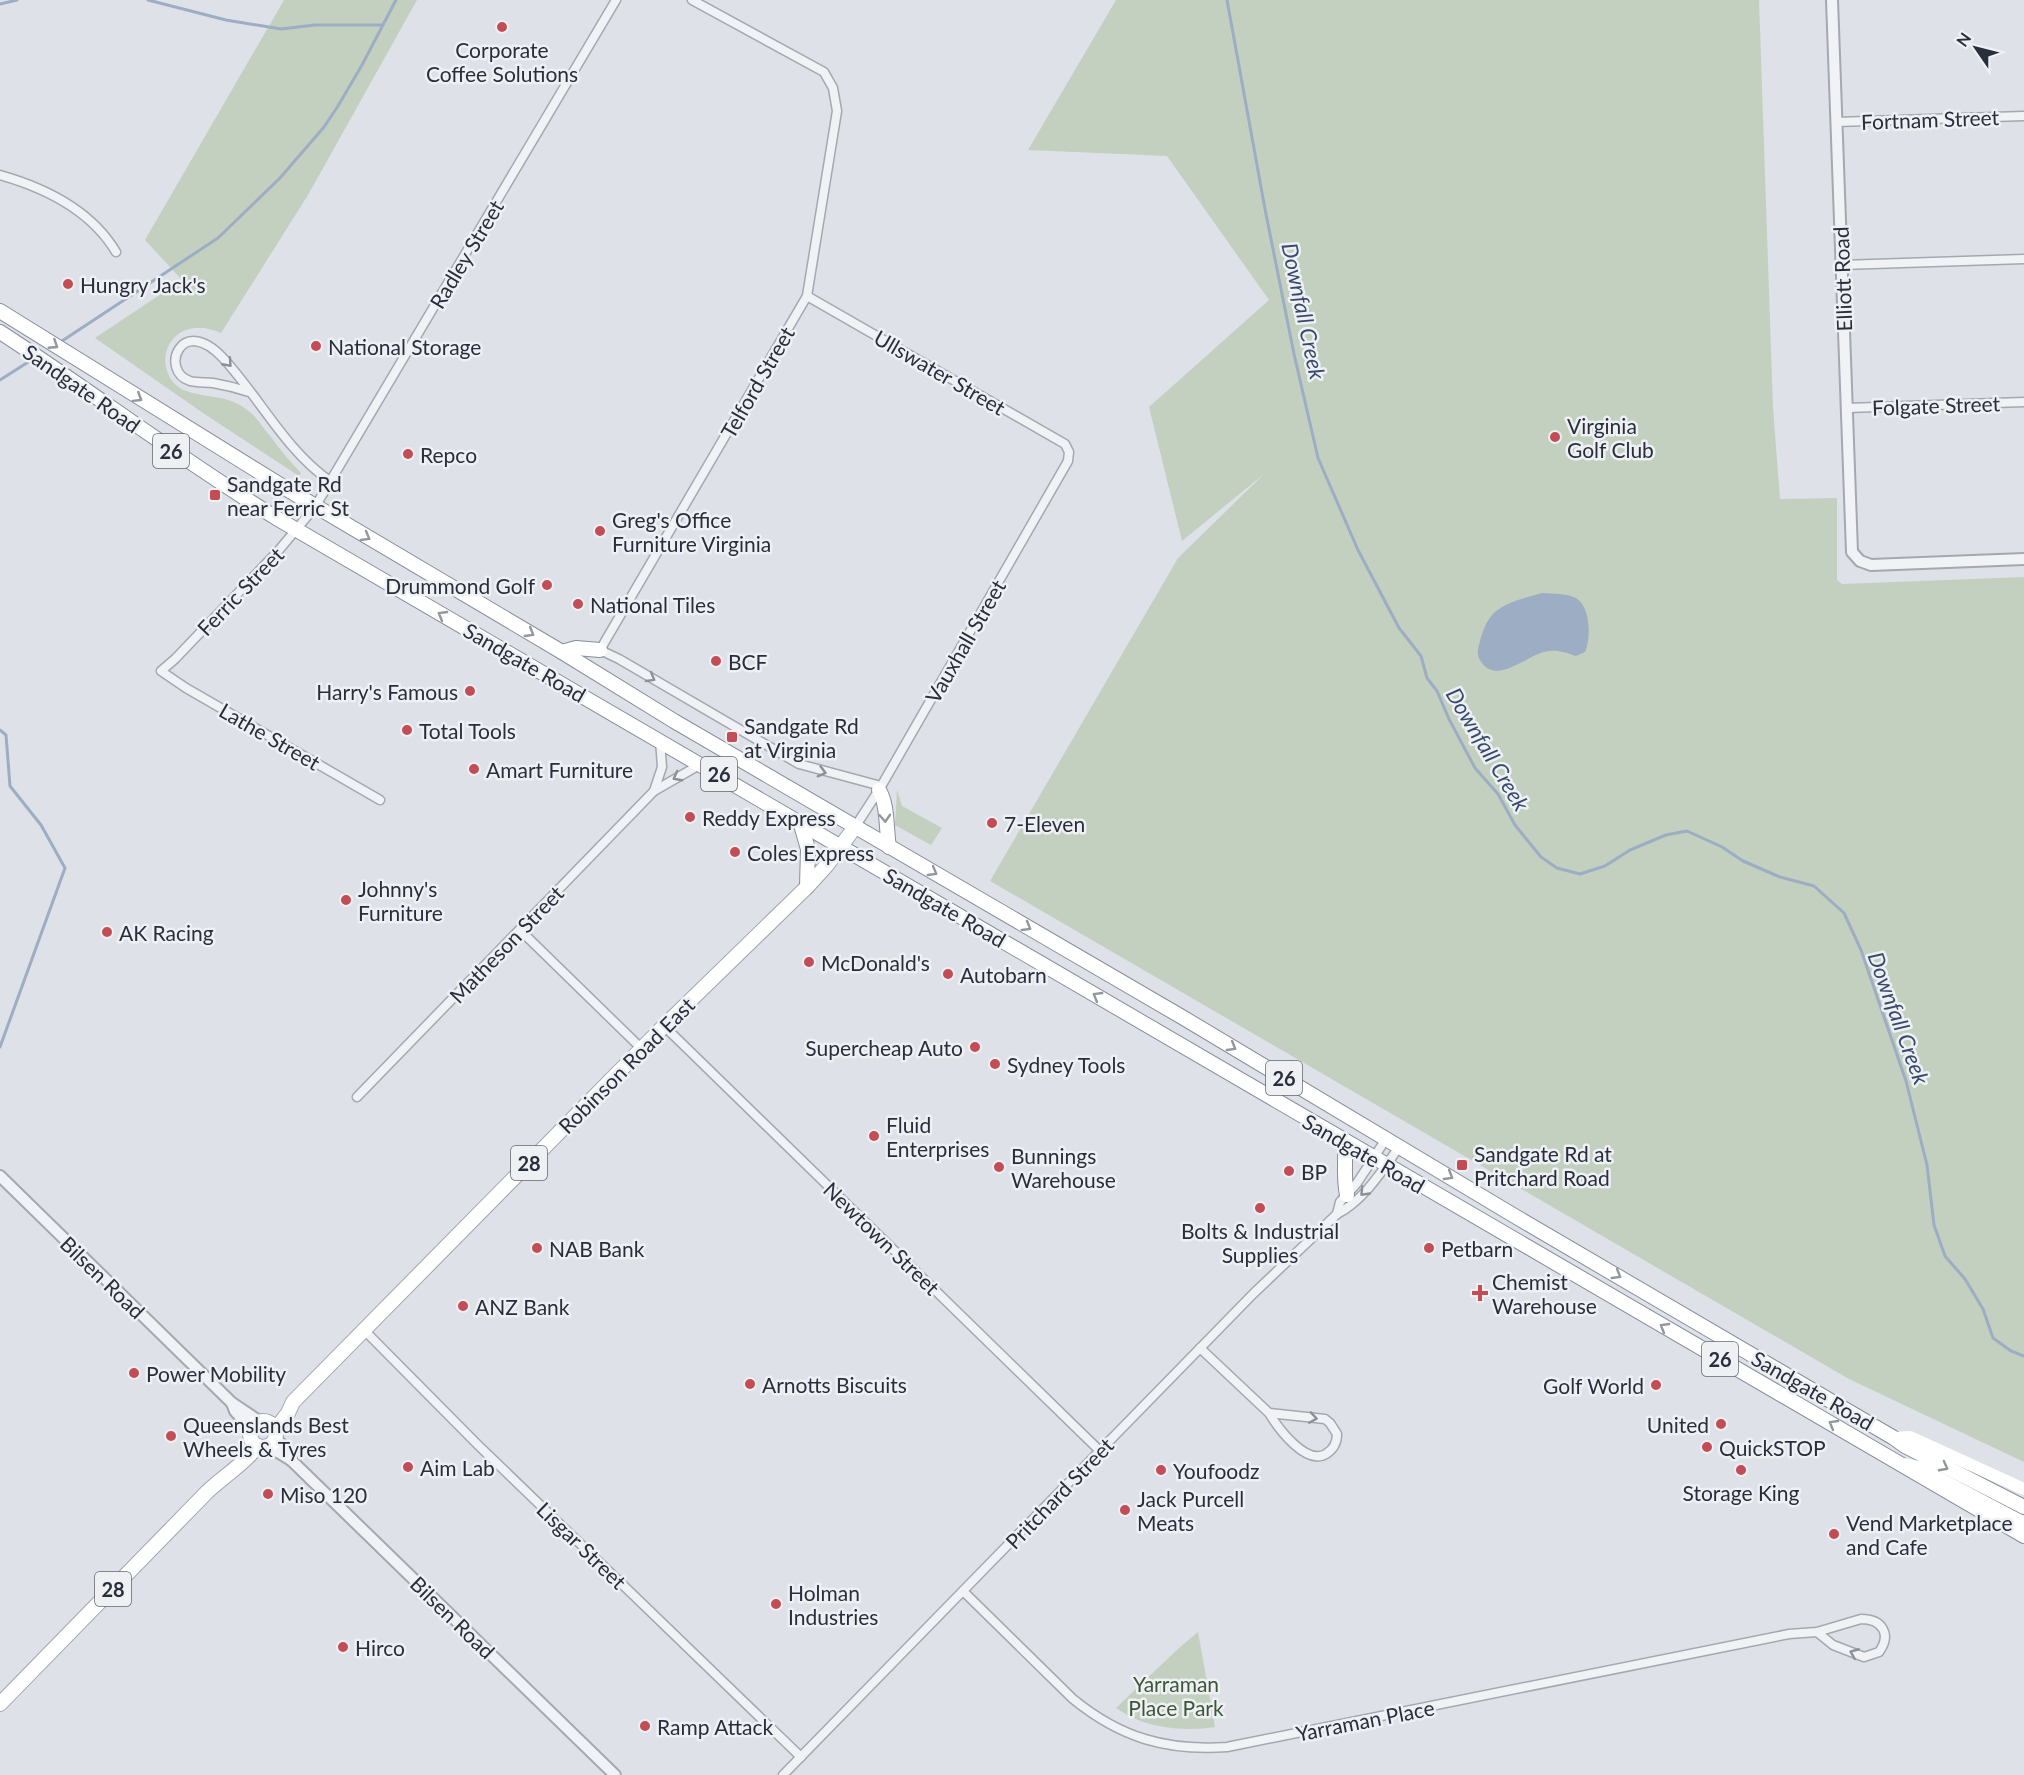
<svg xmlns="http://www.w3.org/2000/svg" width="2024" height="1775" font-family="Lato,sans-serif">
  <rect width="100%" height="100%" fill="#dee1e7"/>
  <!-- green -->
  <g fill="#c3d0c0">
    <path d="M 284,0 L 417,0 L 308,195 L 221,333 C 208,328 199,326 186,330 C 179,332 172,339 169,345 C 160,361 168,385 186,391 C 209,399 229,394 250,412 C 258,419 264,429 271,437 C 280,450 290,461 301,473 L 299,476 L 206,415 L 95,338 L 182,280 L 145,240 Z"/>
    <path d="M 1116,0 L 1759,0 L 1773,408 L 1780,499 L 1837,498 L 1837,580 L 1842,584 L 2024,577 L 2024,1462 L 1849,1379 L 990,881 L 1178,558 L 1264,474 L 1182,541 L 1149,407 L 1269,300 L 1167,156 L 1028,150 Z"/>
    <path d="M 897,790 L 902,806 L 942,828 L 931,845 L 895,825 Z"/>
    <path d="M 1198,1632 L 1215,1727 C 1191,1731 1161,1729 1138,1720 C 1130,1717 1123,1712 1116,1708 L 1179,1648 Z"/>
  </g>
  <!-- water -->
  <path fill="#9cadc4" d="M 1542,593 C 1553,594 1566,593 1576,598 C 1591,607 1591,639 1585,652 L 1576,656 C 1564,652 1556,649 1544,652 C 1527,656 1497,684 1482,663 C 1479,659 1477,655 1478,650 C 1480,639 1484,624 1492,615 C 1504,602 1526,598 1542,593 Z"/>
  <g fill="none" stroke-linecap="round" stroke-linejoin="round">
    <!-- stream -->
    <g stroke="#9cadc4" stroke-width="3">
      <path d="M 148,0 L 226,20 L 281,29 L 315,25 L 382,25"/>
      <path d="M 1227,0 L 1265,209 L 1294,354 L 1318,458 L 1358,550 L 1399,628 L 1421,656 L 1427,678 L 1437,691 L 1449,719 L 1475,768 L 1498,794 L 1515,825 L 1541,857 L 1557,868 L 1580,874 L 1605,866 L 1630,850 L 1666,835 L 1687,831 L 1722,847 L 1743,861 L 1780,877 L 1814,886 L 1844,913 L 1861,950 L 1906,1081 L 1927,1165 L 1934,1225 L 1945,1256 L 1965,1279 L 1983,1309 L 1993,1338 L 2011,1351 L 2024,1356"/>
      <path d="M 0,4 L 17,0"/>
      <path d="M 59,343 L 218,238 L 280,178 L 324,127 L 338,106 L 362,65 L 396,0"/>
      <path d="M 0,380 L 33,359"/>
      <path d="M 0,730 L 6,735 L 10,786 L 41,825 L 65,868 L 0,1047"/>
    </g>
    <defs>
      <g id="minor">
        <path d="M 692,0 L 824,72 L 833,88 L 837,111 L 807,296 L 600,650 L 619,659 L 799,764 L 881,786"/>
        <path d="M 1836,122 L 2024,116"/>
        <path d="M 0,175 C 46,188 91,210 116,252"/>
        <path d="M 1842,265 L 2024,259"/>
        <path d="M 807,296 L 1065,444 L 1069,452 L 1068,461 L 879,790 L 855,827"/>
        <path d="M 249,392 C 237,388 225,385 213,383 C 206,382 197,383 190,381 C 159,371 181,313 223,358 C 260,398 285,450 331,482"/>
        <path d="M 1847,408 L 2024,402"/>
        <path d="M 654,791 L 662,767 L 660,740"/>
        <path d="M 380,800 L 186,688 L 161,671 L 175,659 L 279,550 L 315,507 L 616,0"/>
        <path d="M 520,930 L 642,1049"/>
        <path d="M 664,1026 L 1100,1451"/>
        <path d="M 357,1097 L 654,791 L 701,764"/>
        <path d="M 1337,1214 L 1340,1202 L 1357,1183 L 1386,1139"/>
        <path d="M 365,1331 L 478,1445 L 801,1757"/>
        <path d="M 1200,1348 L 1269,1413 C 1278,1428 1306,1466 1326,1454 C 1334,1449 1337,1442 1337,1434 L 1330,1423 L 1325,1419 L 1269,1413"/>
        <path d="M 963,1591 L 1073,1699 C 1121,1738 1166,1751 1227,1747 L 1789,1634 L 1817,1632 L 1861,1619 C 1882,1619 1892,1634 1879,1652 L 1864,1657 L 1833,1645 L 1817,1632"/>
        <path d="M 783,1775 L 1253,1294 L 1337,1214 C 1364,1200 1382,1171 1399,1147"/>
      </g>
      <g id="tertiary">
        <path d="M 1832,0 L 1852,552 L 1860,561 L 1871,565 L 2024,559"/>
        <path d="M 0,1176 L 232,1403 L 259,1421"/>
        <path d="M 232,1403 L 235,1411 L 251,1429"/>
        <path d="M 275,1438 L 287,1450 L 291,1460"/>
        <path d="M 268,1446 L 291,1460 L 615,1775"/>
      </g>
      <g id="primary">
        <circle cx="263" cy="1434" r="13"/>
        <path d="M 275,1430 L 288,1413 L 293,1402 L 664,1026 L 807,887 L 827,865 L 855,827"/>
        <path d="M 0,1704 L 207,1492 C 224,1476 244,1464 258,1446"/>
      </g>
      <g id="trunk">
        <path d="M 0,311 L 290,491 L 562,652 L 674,721 L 1182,1017 L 1518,1218 L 1894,1438 L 1905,1446 L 2024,1507"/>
        <path d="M 0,332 C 94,393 183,461 278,519 L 2024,1536"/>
        <path d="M 562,652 L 576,648 L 600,650"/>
        <path d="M 879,790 C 888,805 886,829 889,847"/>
        <path d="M 800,821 L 808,849 L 807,887"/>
        <path d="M 1345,1141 C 1346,1159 1343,1177 1347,1195"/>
      </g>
    </defs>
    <!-- minor casing -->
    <use href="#minor" stroke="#a4a8b0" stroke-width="11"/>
    <!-- tertiary casing -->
    <use href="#tertiary" stroke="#a4a8b0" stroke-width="14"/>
    <!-- primary casing -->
    <use href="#primary" stroke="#9fa5b1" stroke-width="16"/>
    <!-- trunk casing -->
    <use href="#trunk" stroke="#878e9c" stroke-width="16"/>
    <!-- minor -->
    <use href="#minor" stroke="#f1f2f5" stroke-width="8"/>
    <!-- tertiary -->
    <use href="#tertiary" stroke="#f1f2f5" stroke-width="10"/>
    <!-- secondary -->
    <g stroke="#fff" stroke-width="12">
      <path d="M 1894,1438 L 1910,1437 L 2024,1489"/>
      <path d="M 1905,1464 L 1919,1467 L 2024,1523"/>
    </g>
    <!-- primary -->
    <use href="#primary" stroke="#fff" stroke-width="14"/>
    <!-- trunk -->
    <use href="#trunk" stroke="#fff" stroke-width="14"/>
  </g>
  <!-- one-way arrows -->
  <defs><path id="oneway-chevron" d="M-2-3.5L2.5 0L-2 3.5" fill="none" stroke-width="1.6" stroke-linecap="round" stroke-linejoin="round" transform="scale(1.5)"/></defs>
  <g stroke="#94969e">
    <use href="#oneway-chevron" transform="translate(54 345) rotate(33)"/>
    <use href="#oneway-chevron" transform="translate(138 398) rotate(32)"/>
    <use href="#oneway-chevron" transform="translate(366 537) rotate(30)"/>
    <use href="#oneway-chevron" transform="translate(442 615) rotate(-150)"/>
    <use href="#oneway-chevron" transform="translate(530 633) rotate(31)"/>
    <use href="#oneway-chevron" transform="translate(885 818) rotate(87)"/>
    <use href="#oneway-chevron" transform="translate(933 872) rotate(30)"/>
    <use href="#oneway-chevron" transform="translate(1027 927) rotate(30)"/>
    <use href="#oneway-chevron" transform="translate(1097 996) rotate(-150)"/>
    <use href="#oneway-chevron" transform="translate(1232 1047) rotate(31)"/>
    <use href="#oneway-chevron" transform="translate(1449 1176) rotate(31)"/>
    <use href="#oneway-chevron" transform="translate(1617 1275) rotate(30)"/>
    <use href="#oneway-chevron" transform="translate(1664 1327) rotate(-150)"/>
    <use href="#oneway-chevron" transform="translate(1833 1424) rotate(-150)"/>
    <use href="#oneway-chevron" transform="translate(1944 1467) rotate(28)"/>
  </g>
  <g stroke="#8d9098">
    <use href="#oneway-chevron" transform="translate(228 363) rotate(48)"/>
    <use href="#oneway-chevron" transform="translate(651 678) rotate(30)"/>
    <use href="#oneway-chevron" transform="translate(822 772) rotate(15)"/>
    <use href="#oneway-chevron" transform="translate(677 777) rotate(152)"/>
    <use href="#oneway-chevron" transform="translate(1364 1192) rotate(134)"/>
    <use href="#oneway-chevron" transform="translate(1313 1418) rotate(9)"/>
    <use href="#oneway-chevron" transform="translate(1854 1653) rotate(-158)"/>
  </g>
  <!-- markers -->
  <g fill="#c24d56" stroke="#eef0f4" stroke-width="2">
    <circle cx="502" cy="27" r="6"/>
    <circle cx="68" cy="284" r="6"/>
    <circle cx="316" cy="346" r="6"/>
    <circle cx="1555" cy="437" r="6"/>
    <circle cx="408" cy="454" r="6"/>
    <rect x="209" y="489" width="12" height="12" rx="3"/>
    <circle cx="600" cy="531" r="6"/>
    <circle cx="547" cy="585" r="6"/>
    <circle cx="578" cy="604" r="6"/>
    <circle cx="716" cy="661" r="6"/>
    <circle cx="470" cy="691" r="6"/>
    <circle cx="407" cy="730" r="6"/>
    <rect x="726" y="731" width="12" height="12" rx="3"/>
    <circle cx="474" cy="769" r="6"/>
    <circle cx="690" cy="817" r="6"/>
    <circle cx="992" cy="823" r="6"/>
    <circle cx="735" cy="852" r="6"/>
    <circle cx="346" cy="900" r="6"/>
    <circle cx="107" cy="932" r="6"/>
    <circle cx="809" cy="962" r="6"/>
    <circle cx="948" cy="974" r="6"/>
    <circle cx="975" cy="1047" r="6"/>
    <circle cx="995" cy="1064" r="6"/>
    <circle cx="874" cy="1136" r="6"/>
    <rect x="1456" y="1159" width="12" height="12" rx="3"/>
    <circle cx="999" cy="1167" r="6"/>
    <circle cx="1289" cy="1171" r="6"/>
    <circle cx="1260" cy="1208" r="6"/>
    <circle cx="537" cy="1248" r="6"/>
    <circle cx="1429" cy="1248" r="6"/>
    <path d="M1477 1284h6v6h6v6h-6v6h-6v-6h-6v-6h6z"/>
    <circle cx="463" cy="1306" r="6"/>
    <circle cx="134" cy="1373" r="6"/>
    <circle cx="750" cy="1384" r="6"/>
    <circle cx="1656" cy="1385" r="6"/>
    <circle cx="1721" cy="1424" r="6"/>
    <circle cx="171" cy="1436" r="6"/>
    <circle cx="1707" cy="1447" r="6"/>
    <circle cx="408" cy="1467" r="6"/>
    <circle cx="1161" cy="1470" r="6"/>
    <circle cx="1741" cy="1470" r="6"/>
    <circle cx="268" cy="1494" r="6"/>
    <circle cx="1125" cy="1510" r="6"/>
    <circle cx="1834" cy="1534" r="6"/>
    <circle cx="776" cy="1604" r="6"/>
    <circle cx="343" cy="1647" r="6"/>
    <circle cx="645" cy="1726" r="6"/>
  </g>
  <g text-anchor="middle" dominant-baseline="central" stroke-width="5" stroke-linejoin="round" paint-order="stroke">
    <!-- shield labels -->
    <g fill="#eef0f4" stroke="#646873" stroke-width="1.5">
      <rect x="153" y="434" width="36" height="34" rx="4.5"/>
      <rect x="701" y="757" width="36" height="34" rx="4.5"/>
      <rect x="1266" y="1061" width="36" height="34" rx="4.5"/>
      <rect x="511" y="1146" width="36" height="34" rx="4.5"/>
      <rect x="1702" y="1342" width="36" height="34" rx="4.5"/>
      <rect x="95" y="1572" width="36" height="34" rx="4.5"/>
    </g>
    <g font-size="20" font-weight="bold" fill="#292e3c">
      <text x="171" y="451">26</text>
      <text x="719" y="774">26</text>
      <text x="1284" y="1078">26</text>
      <text x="529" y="1163">28</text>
      <text x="1720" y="1359">26</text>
      <text x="113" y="1589">28</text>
    </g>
    <!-- poi labels -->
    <g font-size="21" fill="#292e3c" stroke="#eef0f4" text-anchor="start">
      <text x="502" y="49" text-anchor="middle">Corporate<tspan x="502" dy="24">Coffee Solutions</tspan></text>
      <text x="80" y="284">Hungry Jack's</text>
      <text x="328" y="346">National Storage</text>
      <text x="1567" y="425">Virginia<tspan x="1567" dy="24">Golf Club</tspan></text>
      <text x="420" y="454">Repco</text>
      <text x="227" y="483">Sandgate Rd<tspan x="227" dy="24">near Ferric St</tspan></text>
      <text x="612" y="519">Greg's Office<tspan x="612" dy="24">Furniture Virginia</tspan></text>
      <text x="535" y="585" text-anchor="end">Drummond Golf</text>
      <text x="590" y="604">National Tiles</text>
      <text x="728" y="661">BCF</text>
      <text x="458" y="691" text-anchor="end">Harry's Famous</text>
      <text x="744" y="725">Sandgate Rd<tspan x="744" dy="24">at Virginia</tspan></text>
      <text x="419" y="730">Total Tools</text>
      <text x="486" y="769">Amart Furniture</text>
      <text x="702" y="817">Reddy Express</text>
      <text x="1004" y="823">7-Eleven</text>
      <text x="747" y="852">Coles Express</text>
      <text x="358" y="888">Johnny's<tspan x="358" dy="24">Furniture</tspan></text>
      <text x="119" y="932">AK Racing</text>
      <text x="821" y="962">McDonald's</text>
      <text x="960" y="974">Autobarn</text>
      <text x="963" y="1047" text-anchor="end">Supercheap Auto</text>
      <text x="1007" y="1064">Sydney Tools</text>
      <text x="886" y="1124">Fluid<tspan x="886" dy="24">Enterprises</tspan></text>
      <text x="1474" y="1153">Sandgate Rd at<tspan x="1474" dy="24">Pritchard Road</tspan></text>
      <text x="1011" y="1155">Bunnings<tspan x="1011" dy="24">Warehouse</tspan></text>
      <text x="1301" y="1171">BP</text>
      <text x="1260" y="1230" text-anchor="middle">Bolts &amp; Industrial<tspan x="1260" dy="24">Supplies</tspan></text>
      <text x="549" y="1248">NAB Bank</text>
      <text x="1441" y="1248">Petbarn</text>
      <text x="1492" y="1281">Chemist<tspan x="1492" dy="24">Warehouse</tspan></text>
      <text x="475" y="1306">ANZ Bank</text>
      <text x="146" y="1373">Power Mobility</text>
      <text x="762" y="1384">Arnotts Biscuits</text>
      <text x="1644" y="1385" text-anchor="end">Golf World</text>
      <text x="183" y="1424">Queenslands Best<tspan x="183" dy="24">Wheels &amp; Tyres</tspan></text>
      <text x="1709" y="1424" text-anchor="end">United</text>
      <text x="1719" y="1447">QuickSTOP</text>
      <text x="420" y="1467">Aim Lab</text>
      <text x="1173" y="1470">Youfoodz</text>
      <text x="1741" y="1492" text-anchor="middle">Storage King</text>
      <text x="280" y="1494">Miso 120</text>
      <text x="1137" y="1498">Jack Purcell<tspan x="1137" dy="24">Meats</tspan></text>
      <text x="1846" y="1522">Vend Marketplace<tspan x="1846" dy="24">and Cafe</tspan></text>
      <text x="788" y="1592">Holman<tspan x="788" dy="24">Industries</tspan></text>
      <text x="355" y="1647">Hirco</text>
      <text x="657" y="1726">Ramp Attack</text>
    </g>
    <!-- street labels -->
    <g font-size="21" fill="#292e3c" stroke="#eef0f4">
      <text transform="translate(1930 119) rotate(-2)">Fortnam Street</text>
      <text transform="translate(466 254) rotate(-59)">Radley Street</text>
      <text transform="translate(1842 279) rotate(-92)">Elliott Road</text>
      <text transform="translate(940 372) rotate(30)">Ullswater Street</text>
      <text transform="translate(757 382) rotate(-60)">Telford Street</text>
      <text transform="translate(82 388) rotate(35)">Sandgate Road</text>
      <text transform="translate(1936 405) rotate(-2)">Folgate Street</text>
      <text transform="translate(240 591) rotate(-46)">Ferric Street</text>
      <text transform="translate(965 641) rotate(-60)">Vauxhall Street</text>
      <text transform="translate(525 662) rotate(30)">Sandgate Road</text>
      <text transform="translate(270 736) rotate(30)">Lathe Street</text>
      <text transform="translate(945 907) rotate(30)">Sandgate Road</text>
      <text transform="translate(506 944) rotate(-46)">Matheson Street</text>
      <text transform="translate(626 1065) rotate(-45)">Robinson Road East</text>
      <text transform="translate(1364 1153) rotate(30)">Sandgate Road</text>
      <text transform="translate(882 1238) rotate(44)">Newtown Street</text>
      <text transform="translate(103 1277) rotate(44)">Bilsen Road</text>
      <text transform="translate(1813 1390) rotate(30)">Sandgate Road</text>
      <text transform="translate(1059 1493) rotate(-46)">Pritchard Street</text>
      <text transform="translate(582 1545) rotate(44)">Lisgar Street</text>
      <text transform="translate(453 1617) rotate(44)">Bilsen Road</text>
      <text transform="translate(1365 1720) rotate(-11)">Yarraman Place</text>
    </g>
    <!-- park labels -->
    <g font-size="21" fill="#3b5737" stroke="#eef0f4">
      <text x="1176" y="1683">Yarraman<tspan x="1176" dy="24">Place Park</tspan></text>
    </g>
    <!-- water labels -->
    <g font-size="22" font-style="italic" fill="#364b6c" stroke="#eef0f4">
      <text transform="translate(1304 311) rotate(78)">Downfall Creek</text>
      <text transform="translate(1488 749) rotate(59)">Downfall Creek</text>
      <text transform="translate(1899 1018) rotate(70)">Downfall Creek</text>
    </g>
  </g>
  <!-- north arrow -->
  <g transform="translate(1976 48) rotate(305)" stroke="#eef0f4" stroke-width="4.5" paint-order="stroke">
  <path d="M0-4.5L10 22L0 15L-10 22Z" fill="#292e3c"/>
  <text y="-9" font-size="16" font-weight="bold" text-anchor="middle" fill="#292e3c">N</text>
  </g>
</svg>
